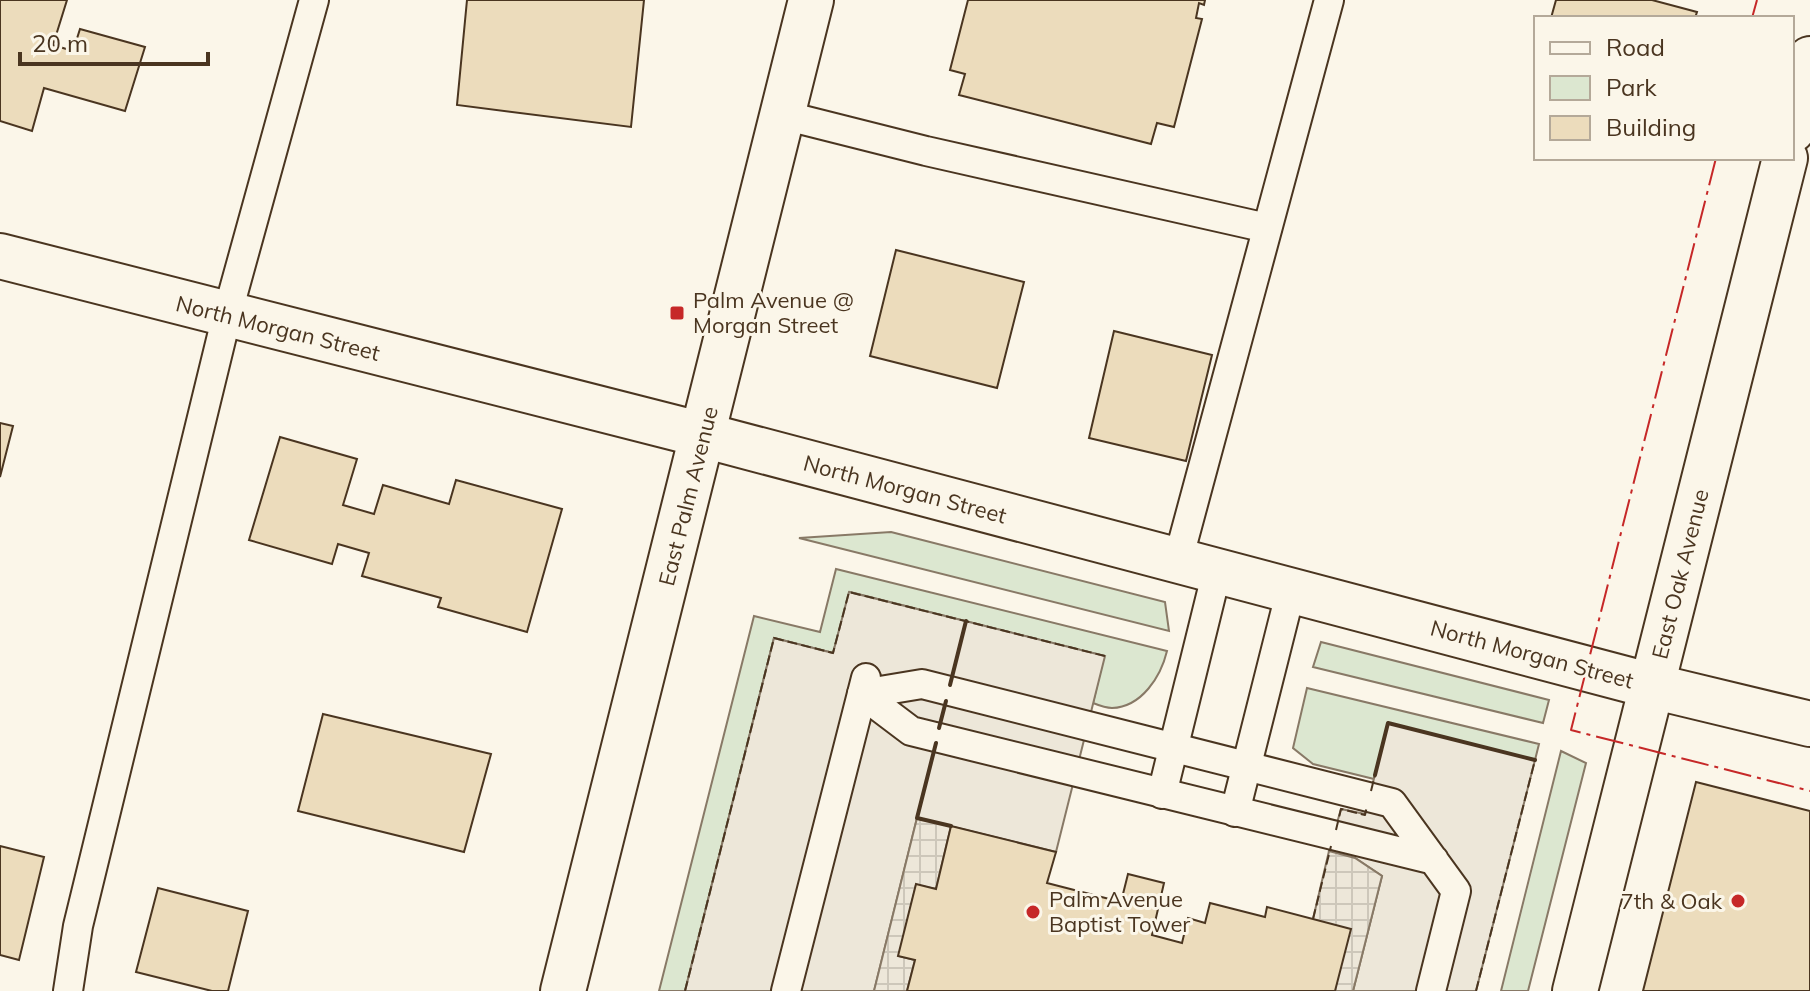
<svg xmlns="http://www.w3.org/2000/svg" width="1810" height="991" font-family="Mulish,sans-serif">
  <defs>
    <pattern id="plaza-grid" width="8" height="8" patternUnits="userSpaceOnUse" patternTransform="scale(2)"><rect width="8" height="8" fill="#ede7d9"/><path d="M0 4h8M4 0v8" fill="none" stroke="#cdc7ba"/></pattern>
  </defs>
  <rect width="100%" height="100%" fill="#fbf6e9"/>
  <!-- green -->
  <g fill="#dce7d0" stroke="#887966" stroke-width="2">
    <path d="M 891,532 L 1165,602 L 1169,631 L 799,538 Z"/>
    <path d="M 836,569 L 1167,651 C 1161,676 1142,707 1112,708 C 1107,708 1098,705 1093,703 L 1104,656 L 850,592 L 833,653 L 774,638 L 685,991 L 659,991 L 754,616 L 820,632 Z"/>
    <path d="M 1321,642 L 1549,700 L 1543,723 L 1313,667 Z"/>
    <path d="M 1307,688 L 1539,744 L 1535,760 L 1388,723 L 1374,779 L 1313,764 L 1293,748 Z"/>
    <path d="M 1561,751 L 1586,763 L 1528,991 L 1501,991 Z"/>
  </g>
  <!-- parking -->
  <g fill="#ede7d9" stroke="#887966" stroke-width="2">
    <path d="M 849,592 L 1105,656 L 1056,852 L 917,818 L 874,991 L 685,991 L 774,638 L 833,653 Z"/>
    <path d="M 1388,723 L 1535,760 L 1476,991 L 1353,991 L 1382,876 L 1355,858 L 1329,851 L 1341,809 L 1365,814 Z"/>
  </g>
  <!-- plaza -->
  <g fill="url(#plaza-grid)" stroke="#887966" stroke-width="2">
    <path d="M 917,818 L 951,826 L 936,889 L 916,885 L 899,956 L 915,960 L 907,991 L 874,991 Z"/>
    <path d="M 1329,851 L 1355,858 L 1382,876 L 1353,991 L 1335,991 L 1313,919 Z"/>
  </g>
  <!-- building -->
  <g fill="#ecdcbc" stroke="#4a3520" stroke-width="2">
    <path d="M 0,0 L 67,0 L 53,45 L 73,51 L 80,29 L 145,47 L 125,111 L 44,88 L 32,131 L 0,121 Z"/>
    <path d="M 467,0 L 644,0 L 631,127 L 457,105 Z"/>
    <path d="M 968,0 L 1205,0 L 1204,5 L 1199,3 L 1196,18 L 1202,19 L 1174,127 L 1157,123 L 1151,144 L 959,95 L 965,74 L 950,70 Z"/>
    <path d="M 1556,0 L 1652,0 L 1697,12 L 1695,18 L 1551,18 Z"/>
    <path d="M 896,250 L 1024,282 L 997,388 L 870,356 Z"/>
    <path d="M 1114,331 L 1212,355 L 1186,461 L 1089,438 Z"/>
    <path d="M 0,423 L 13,426 L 0,477 Z"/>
    <path d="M 280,437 L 357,459 L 343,505 L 374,514 L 383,485 L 449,504 L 456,480 L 562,509 L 527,632 L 438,607 L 441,598 L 362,576 L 369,553 L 338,544 L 332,564 L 249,540 Z"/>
    <path d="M 323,714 L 491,754 L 464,852 L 298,811 Z"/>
    <path d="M 1696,782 L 1810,811 L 1810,991 L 1643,991 Z"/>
    <path d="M 951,826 L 1056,852 L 1047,883 L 1121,902 L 1128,874 L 1164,883 L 1152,935 L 1182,943 L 1188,918 L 1205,923 L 1210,903 L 1265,917 L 1267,907 L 1351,929 L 1335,991 L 907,991 L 915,960 L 898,956 L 916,884 L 936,889 Z"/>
    <path d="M 0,846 L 44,857 L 19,960 L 0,955 Z"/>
    <path d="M 158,888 L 248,911 L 228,991 L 212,991 L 136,972 Z"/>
  </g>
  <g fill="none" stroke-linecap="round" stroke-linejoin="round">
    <defs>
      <g id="service">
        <path d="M 783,115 L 926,151 L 1267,228"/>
        <path d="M 1178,560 L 1329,0"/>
        <path d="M 1162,794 L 1217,571"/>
        <path d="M 1235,812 L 1291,590"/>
        <path d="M 68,991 L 78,926 L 227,315 L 314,0"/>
        <path d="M 786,991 L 866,678"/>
        <path d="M 1431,991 L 1456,891 L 1392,803 L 922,684 L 862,694 L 911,731 L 1434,860"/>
      </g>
      <g id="minor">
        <path d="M 1792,130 L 1810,59"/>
        <path d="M 0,256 L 703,435 L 1652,686 L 1810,724"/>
        <path d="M 1575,991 L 1785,158"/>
      </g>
      <path id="tertiary" d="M 563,991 L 811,0"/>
    </defs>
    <!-- service casing -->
    <use href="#service" stroke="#4a3520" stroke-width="32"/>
    <!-- minor casing -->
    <use href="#minor" stroke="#4a3520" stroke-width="48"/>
    <!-- tertiary casing -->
    <use href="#tertiary" stroke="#4a3520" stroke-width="48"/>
    <!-- service -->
    <use href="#service" stroke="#fbf6e9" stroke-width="28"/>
    <!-- minor -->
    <use href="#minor" stroke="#fbf6e9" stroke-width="44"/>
    <!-- tertiary -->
    <use href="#tertiary" stroke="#fbf6e9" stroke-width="44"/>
    <!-- fence -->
    <g stroke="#4a3520" stroke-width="2" stroke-dasharray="10 4" stroke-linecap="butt">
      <path d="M 1371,791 L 1375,775"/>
      <path d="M 1336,830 L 1341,809 L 1365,815 L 1367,806"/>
      <path d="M 1313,919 L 1331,846"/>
      <path d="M 685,991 L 774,638 L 833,653 L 849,592 L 1105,656"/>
      <path d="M 1476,991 L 1535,760"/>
    </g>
    <!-- wall -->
    <g stroke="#4a3520" stroke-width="4">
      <path d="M 950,685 L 966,621"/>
      <path d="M 939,728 L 946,701"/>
      <path d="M 936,743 L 917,818 L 951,826"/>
      <path d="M 1375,775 L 1388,723 L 1535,760"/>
    </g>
    <!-- power -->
    <g stroke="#c62828" stroke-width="2" stroke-dasharray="28 6 4 6" stroke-linecap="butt">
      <path d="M 1752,18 L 1757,0"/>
      <path d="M 1716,158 L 1571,730 L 1810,791"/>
    </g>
  </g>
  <!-- markers -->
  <g fill="#c62828" stroke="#fbf6e9" stroke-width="3">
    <rect x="669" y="305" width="16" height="16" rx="4"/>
    <circle cx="1738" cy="901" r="8"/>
    <circle cx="1033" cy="912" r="8"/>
  </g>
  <g text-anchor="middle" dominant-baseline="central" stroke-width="6" stroke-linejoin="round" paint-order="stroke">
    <!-- poi labels -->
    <g font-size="22" fill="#4a3520" stroke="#fbf6e9" text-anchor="start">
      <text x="693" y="300">Palm Avenue @<tspan x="693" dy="25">Morgan Street</tspan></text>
      <text x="1049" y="899">Palm Avenue<tspan x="1049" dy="25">Baptist Tower</tspan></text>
      <text x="1722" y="901" text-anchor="end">7th &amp; Oak</text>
    </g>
    <!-- street labels -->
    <g font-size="22" fill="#4a3520" stroke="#fbf6e9">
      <text transform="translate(278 328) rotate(14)">North Morgan Street</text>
      <text transform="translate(905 489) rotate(15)">North Morgan Street</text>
      <text transform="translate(688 496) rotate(-76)">East Palm Avenue</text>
      <text transform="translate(1680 574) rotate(-76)">East Oak Avenue</text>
      <text transform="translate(1532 654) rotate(15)">North Morgan Street</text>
    </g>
  </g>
  <!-- legend -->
  <rect x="1534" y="16" width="260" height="144" fill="#fbf6e9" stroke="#b4a999" stroke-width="2"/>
  <rect x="1550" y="42" width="40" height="12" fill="#fbf6e9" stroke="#b4a999" stroke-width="2"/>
  <text x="1606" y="56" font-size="24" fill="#4a3520">Road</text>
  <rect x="1550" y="76" width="40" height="24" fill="#dce7d0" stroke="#b4a999" stroke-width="2"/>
  <text x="1606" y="96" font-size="24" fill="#4a3520">Park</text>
  <rect x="1550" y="116" width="40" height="24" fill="#ecdcbc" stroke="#b4a999" stroke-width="2"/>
  <text x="1606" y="136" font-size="24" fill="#4a3520">Building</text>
  <!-- scale -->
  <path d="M20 52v12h188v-12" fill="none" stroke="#4a3520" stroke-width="4"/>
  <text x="32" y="52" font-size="24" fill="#4a3520" stroke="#fbf6e9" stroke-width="6" paint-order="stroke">20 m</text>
</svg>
